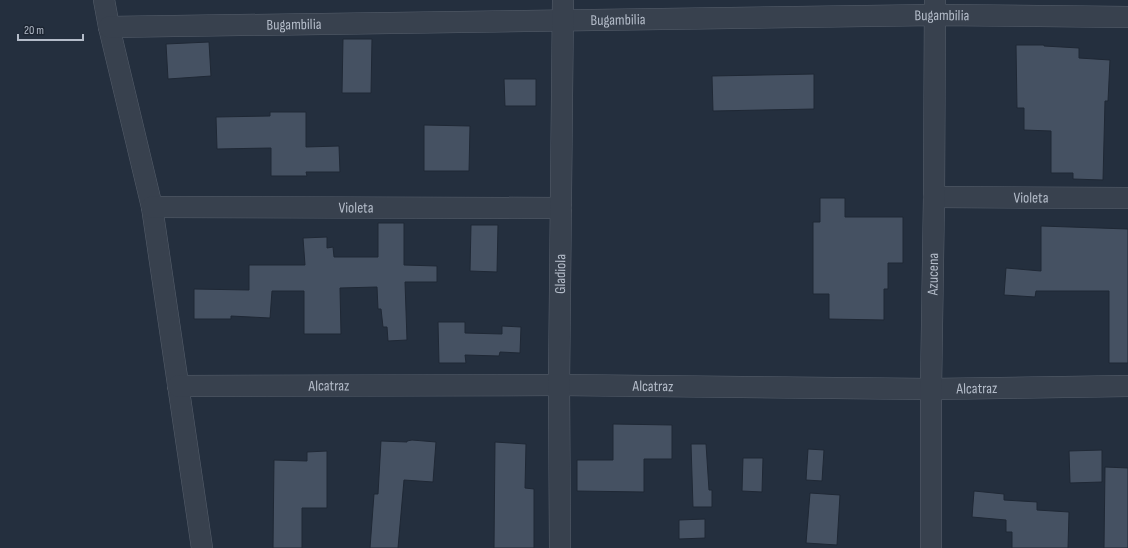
<svg xmlns="http://www.w3.org/2000/svg" width="1128" height="548" font-family="'Sofia Sans Condensed',sans-serif">
  <rect width="100%" height="100%" fill="#242f3e"/>
  <!-- building -->
  <g fill="#455162" stroke="#1f2835">
    <path d="M 343,39 L 372,39 L 371,93 L 342,93 Z"/>
    <path d="M 209,42 L 211,76 L 168,79 L 166,44 Z"/>
    <path d="M 1016,45 L 1044,45 L 1044,46 L 1079,48 L 1079,58 L 1110,60 L 1108,101 L 1105,101 L 1103,180 L 1073,179 L 1073,173 L 1051,173 L 1051,131 L 1024,130 L 1024,108 L 1017,108 Z"/>
    <path d="M 814,74 L 814,109 L 713,111 L 712,76 Z"/>
    <path d="M 504,79 L 536,79 L 536,106 L 505,106 Z"/>
    <path d="M 270,112 L 306,112 L 306,147 L 339,146 L 340,172 L 306,172 L 307,176 L 271,176 L 271,148 L 217,149 L 216,117 L 270,116 Z"/>
    <path d="M 424,125 L 470,126 L 469,171 L 424,171 Z"/>
    <path d="M 820,198 L 845,198 L 845,217 L 903,217 L 903,263 L 888,263 L 888,289 L 884,289 L 884,320 L 829,319 L 829,294 L 813,294 L 813,222 L 820,222 Z"/>
    <path d="M 378,223 L 404,223 L 404,265 L 437,266 L 437,282 L 405,282 L 407,340 L 388,341 L 387,327 L 383,327 L 381,309 L 378,309 L 377,287 L 340,288 L 341,334 L 304,334 L 304,291 L 272,291 L 270,318 L 231,316 L 231,319 L 194,319 L 194,289 L 249,290 L 249,265 L 305,265 L 303,238 L 327,237 L 327,248 L 333,247 L 334,257 L 378,257 Z"/>
    <path d="M 471,225 L 498,225 L 497,272 L 470,271 Z"/>
    <path d="M 1041,226 L 1128,229 L 1128,363 L 1109,363 L 1109,291 L 1036,291 L 1035,297 L 1004,295 L 1006,268 L 1041,271 Z"/>
    <path d="M 438,322 L 465,322 L 465,333 L 502,334 L 502,326 L 521,327 L 520,353 L 500,352 L 499,356 L 465,355 L 466,363 L 439,363 Z"/>
    <path d="M 613,424 L 672,425 L 672,459 L 644,459 L 644,492 L 577,491 L 577,460 L 613,460 Z"/>
    <path d="M 412,440 L 436,442 L 433,482 L 404,480 L 398,548 L 370,548 L 374,494 L 378,494 L 381,441 L 407,442 L 407,441 Z"/>
    <path d="M 495,442 L 526,444 L 525,488 L 534,489 L 534,548 L 494,548 Z"/>
    <path d="M 691,444 L 706,444 L 709,490 L 712,490 L 712,507 L 693,507 Z"/>
    <path d="M 808,449 L 824,450 L 822,481 L 806,480 Z"/>
    <path d="M 1102,450 L 1102,482 L 1070,483 L 1069,451 Z"/>
    <path d="M 327,451 L 327,508 L 302,508 L 302,548 L 273,548 L 274,460 L 307,461 L 307,452 Z"/>
    <path d="M 743,458 L 763,458 L 762,492 L 742,491 Z"/>
    <path d="M 1105,467 L 1128,468 L 1128,548 L 1104,548 Z"/>
    <path d="M 974,491 L 1004,494 L 1004,500 L 1037,502 L 1037,510 L 1069,512 L 1068,548 L 1012,548 L 1012,532 L 1006,532 L 1006,520 L 972,517 Z"/>
    <path d="M 810,493 L 840,495 L 837,545 L 806,543 Z"/>
    <path d="M 705,519 L 705,538 L 679,539 L 679,520 Z"/>
  </g>
  <g fill="none" stroke-linecap="round" stroke-linejoin="round">
    <defs>
      <g id="minor">
        <path d="M 104,0 L 109,27 L 152,207 L 202,548"/>
        <path id="s1" d="M 109,27 L 935,15 L 1128,17"/>
        <path id="s2" d="M 934,197 L 1128,198"/>
        <path id="s3" d="M 152,207 L 561,208"/>
        <path id="s4" d="M 178,386 L 559,385 L 931,389 L 1128,386"/>
        <path id="s5" d="M 560,548 L 559,385 L 563,0"/>
        <path id="s6" d="M 931,548 L 931,389 L 934,197 L 935,0"/>
      </g>
    </defs>
    <!-- minor casing -->
    <use href="#minor" stroke="#565f6c" stroke-width="22"/>
    <!-- minor -->
    <use href="#minor" stroke="#38414e" stroke-width="21"/>
  </g>
  <g text-anchor="middle" dominant-baseline="central" stroke-width="3.5" stroke-linejoin="round" paint-order="stroke">
    <!-- street labels -->
    <g font-size="15" fill="#b4bcc9" stroke="#1d2633">
      <text stroke="none"><textPath href="#s1" startOffset="833">Bugambilia</textPath></text>
      <text stroke="none"><textPath href="#s1" startOffset="509">Bugambilia</textPath></text>
      <text stroke="none"><textPath href="#s1" startOffset="185">Bugambilia</textPath></text>
      <text stroke="none"><textPath href="#s2" startOffset="97">Violeta</textPath></text>
      <text stroke="none"><textPath href="#s3" startOffset="204">Violeta</textPath></text>
      <text stroke="none"><textPath href="#s5" startOffset="274">Gladiola</textPath></text>
      <text stroke="none"><textPath href="#s6" startOffset="274">Azucena</textPath></text>
      <text stroke="none"><textPath href="#s4" startOffset="151">Alcatraz</textPath></text>
      <text stroke="none"><textPath href="#s4" startOffset="475">Alcatraz</textPath></text>
      <text stroke="none"><textPath href="#s4" startOffset="799">Alcatraz</textPath></text>
    </g>
  </g>
  <!-- scale -->
  <path d="M18 34v6h65v-6" fill="none" stroke="#b4bcc9" stroke-width="2"/>
  <text x="24" y="34" font-size="12" fill="#b4bcc9" stroke="#1d2633" stroke-width="3" paint-order="stroke">20 m</text>
</svg>
